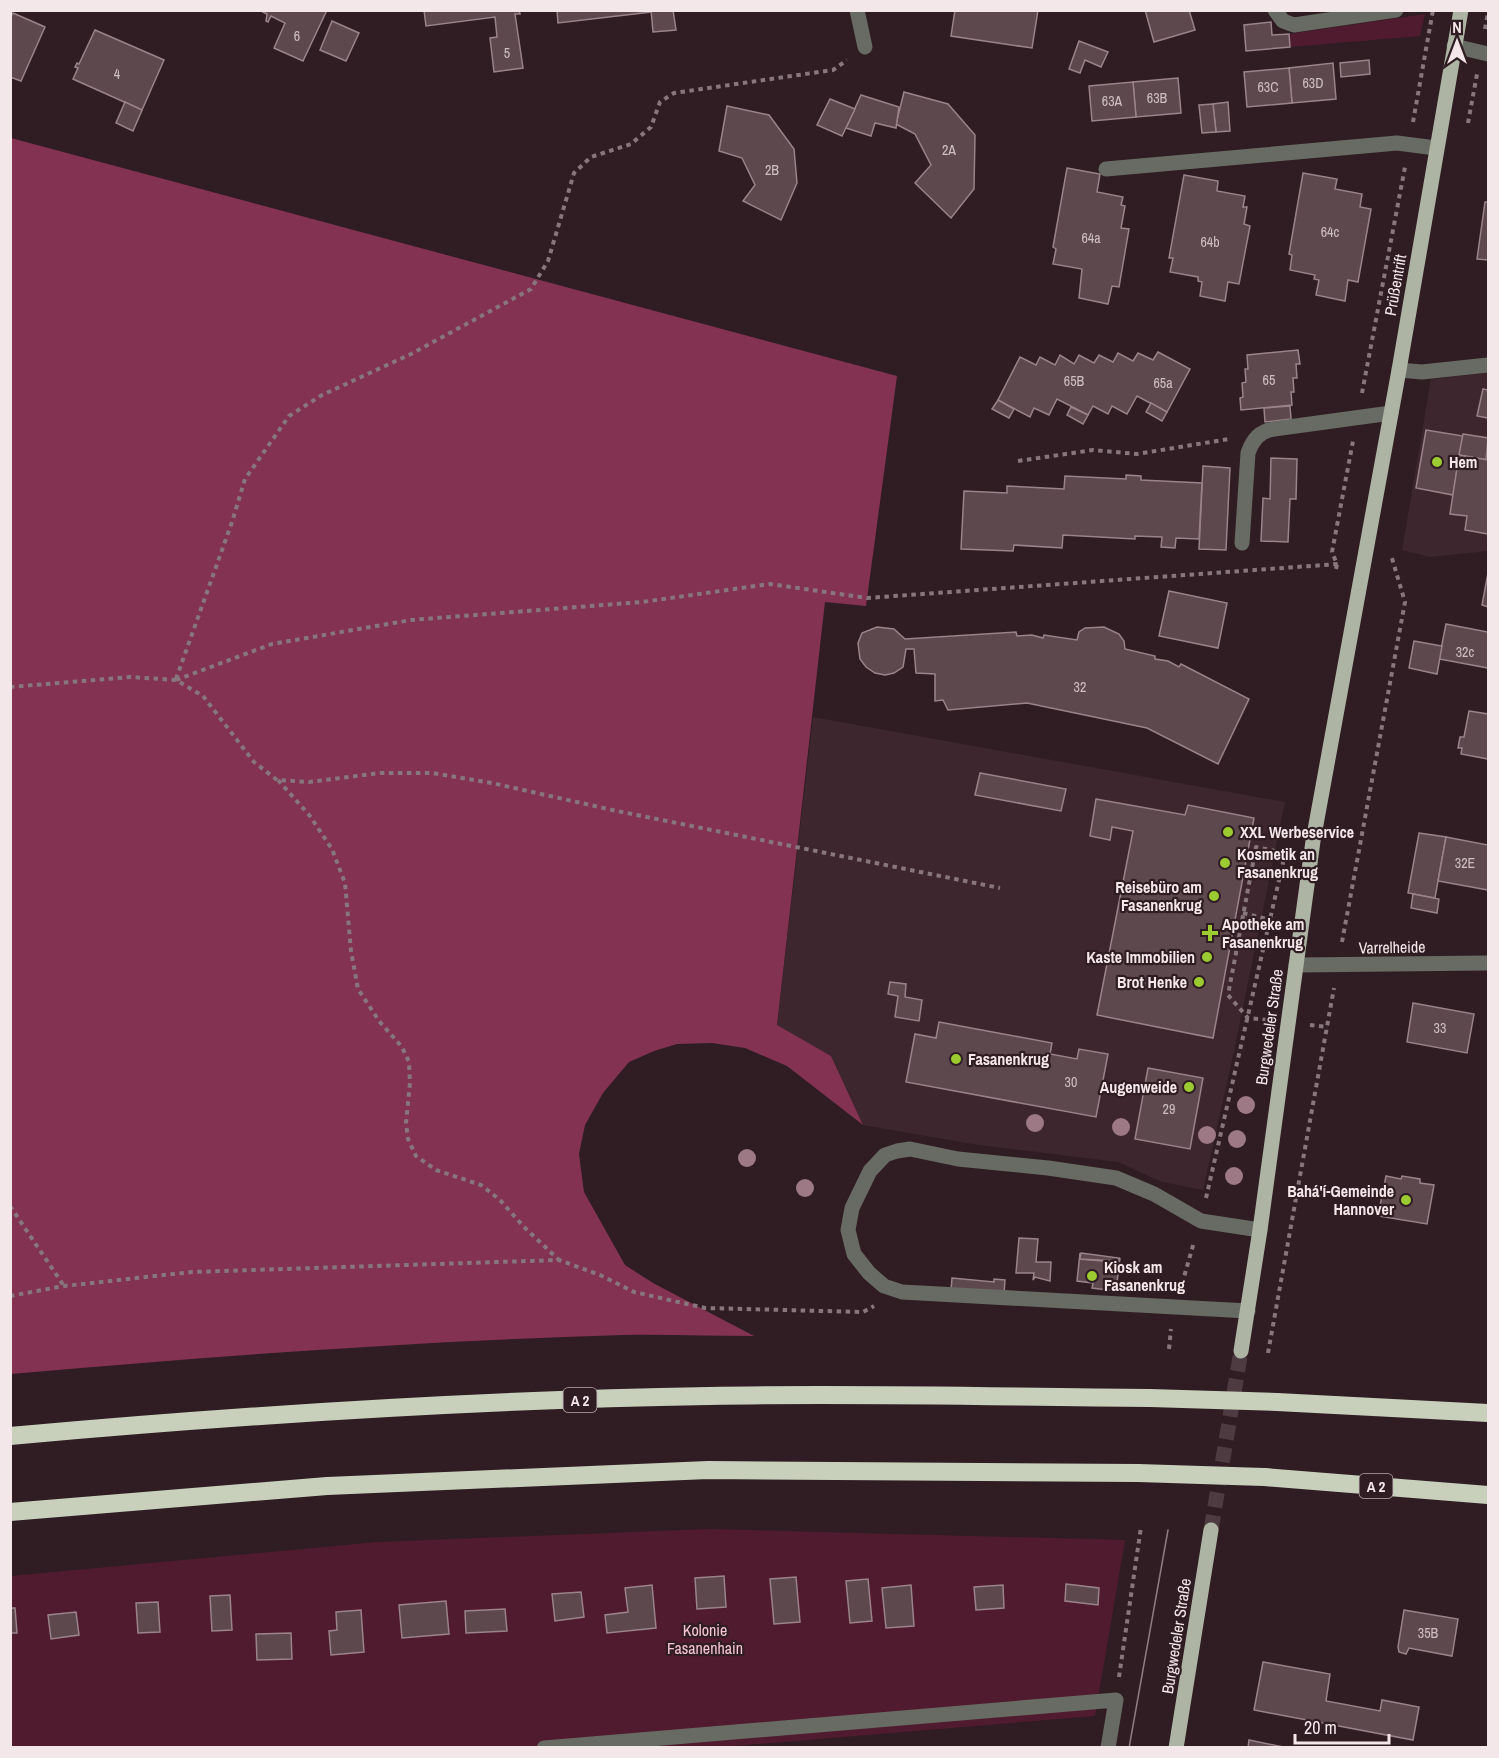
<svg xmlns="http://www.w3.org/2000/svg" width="1499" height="1758" font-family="'Archivo Narrow',sans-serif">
  <rect width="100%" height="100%" fill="#2f1d23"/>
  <!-- built -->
  <g fill="#3e262e">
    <path d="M 1488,373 L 1488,551 L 1430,557 L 1402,550 L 1431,379 Z"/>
    <path d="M 813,717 L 1285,802 L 1233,1056 L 1203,1190 L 1162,1182 L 1118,1162 L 978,1145 L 863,1125 L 831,1056 L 777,1026 Z"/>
  </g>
  <!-- green -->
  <g fill="#501b2f">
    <path d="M 1425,14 L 1420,36 L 1290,47 L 1289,34 Z"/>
    <path d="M 710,1529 L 1125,1540 L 1095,1716 L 710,1748 L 11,1748 L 11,1576 L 378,1542 Z"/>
  </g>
  <!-- forest -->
  <path fill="#833251" d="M 11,138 L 897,376 L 866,606 L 825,602 L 777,1025 L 831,1056 L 863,1125 L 787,1066 L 745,1048 L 712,1043 L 677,1044 L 654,1051 L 629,1062 L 603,1093 L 585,1125 L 579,1154 L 584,1192 L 625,1265 L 653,1283 L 754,1336 C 710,1336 666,1334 622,1335 C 418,1341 214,1356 11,1374 Z"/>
  <!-- building -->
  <g fill="#5d484e" stroke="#9a838a" stroke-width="1.5">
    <path d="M 259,10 L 327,10 L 303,61 L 274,48 L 285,23 L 271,16 L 268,22 L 266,21 L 267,14 Z"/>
    <path d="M 424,10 L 519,10 L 520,14 L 515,14 L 523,68 L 494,72 L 490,38 L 497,37 L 495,17 L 426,26 Z"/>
    <path d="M 557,10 L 651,10 L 651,12 L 558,23 Z"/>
    <path d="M 651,10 L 673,10 L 676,30 L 653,32 Z"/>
    <path d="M 955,10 L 1038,10 L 1032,48 L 951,36 Z"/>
    <path d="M 1145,10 L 1189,10 L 1195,30 L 1154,42 Z"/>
    <path d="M 13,13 L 45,27 L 21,81 L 10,77 L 10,18 Z"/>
    <path d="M 332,21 L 359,33 L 346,61 L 320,50 Z"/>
    <path d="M 1271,22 L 1272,35 L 1289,34 L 1290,47 L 1246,51 L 1244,25 Z"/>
    <path d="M 95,30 L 164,60 L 142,110 L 73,79 L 78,68 L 75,67 L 77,63 L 79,64 Z"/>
    <path d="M 1079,41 L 1108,52 L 1101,67 L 1085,60 L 1080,73 L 1069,69 Z"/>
    <path d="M 1369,60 L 1370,74 L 1341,77 L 1340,63 Z"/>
    <path d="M 1333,63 L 1336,99 L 1292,103 L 1289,68 Z"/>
    <path d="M 1289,68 L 1292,103 L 1247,107 L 1244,72 Z"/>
    <path d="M 1178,78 L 1181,113 L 1136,117 L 1133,82 Z"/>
    <path d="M 1133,82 L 1136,117 L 1092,121 L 1089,86 Z"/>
    <path d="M 904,92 L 948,104 L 975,135 L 974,189 L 951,218 L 915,183 L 931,165 L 915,134 L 896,124 Z"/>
    <path d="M 861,95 L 899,107 L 896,128 L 875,123 L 871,136 L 846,128 Z"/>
    <path d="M 830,99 L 855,109 L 842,136 L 817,125 Z"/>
    <path d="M 125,102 L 142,110 L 133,131 L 116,123 Z"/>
    <path d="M 1228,102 L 1230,131 L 1216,132 L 1213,104 Z"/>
    <path d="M 1213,104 L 1216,132 L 1202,133 L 1199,105 Z"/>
    <path d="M 727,106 L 769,115 L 794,149 L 797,183 L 781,220 L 743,201 L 755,185 L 742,158 L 719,151 Z"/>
    <path d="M 1067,168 L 1100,174 L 1097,192 L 1123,197 L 1121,205 L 1125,206 L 1121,228 L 1129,229 L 1119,287 L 1112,286 L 1108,304 L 1079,298 L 1082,269 L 1053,264 L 1056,249 L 1053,247 Z"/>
    <path d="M 1303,173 L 1337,179 L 1335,189 L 1362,194 L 1360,207 L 1371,209 L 1358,282 L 1348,280 L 1345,301 L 1316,295 L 1319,280 L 1314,279 L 1315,275 L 1290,270 L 1292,255 L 1289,254 Z"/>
    <path d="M 1184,175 L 1218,181 L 1217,191 L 1245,196 L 1243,207 L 1247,207 L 1244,224 L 1250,226 L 1239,284 L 1228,282 L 1225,301 L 1200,296 L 1202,282 L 1198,281 L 1198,277 L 1170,272 L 1173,258 L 1169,258 Z"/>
    <path d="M 1485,202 L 1488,202 L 1488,260 L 1477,259 Z"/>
    <path d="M 1298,350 L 1300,364 L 1296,364 L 1297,378 L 1293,378 L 1294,392 L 1291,392 L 1292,405 L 1241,410 L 1240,398 L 1243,397 L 1242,383 L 1246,382 L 1245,369 L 1248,369 L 1247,355 Z"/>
    <path d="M 1158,352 L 1190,369 L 1167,412 L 1137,396 L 1127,414 L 1112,406 L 1108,414 L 1093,406 L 1088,415 L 1057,399 L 1049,415 L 1034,408 L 1030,417 L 998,400 L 1020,357 L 1036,365 L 1040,357 L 1055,365 L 1060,355 L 1074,364 L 1079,355 L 1094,363 L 1099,355 L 1113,362 L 1118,353 L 1133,361 L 1138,353 L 1153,360 Z"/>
    <path d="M 1483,389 L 1488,390 L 1488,418 L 1477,416 Z"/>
    <path d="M 998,400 L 1014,409 L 1009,418 L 992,409 Z"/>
    <path d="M 1151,403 L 1167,412 L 1162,421 L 1146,412 Z"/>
    <path d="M 1290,406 L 1291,419 L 1265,422 L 1264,408 Z"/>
    <path d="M 1071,407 L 1088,415 L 1083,424 L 1067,415 Z"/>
    <path d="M 1426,430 L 1463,436 L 1453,495 L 1416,488 Z"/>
    <path d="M 1463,434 L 1488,438 L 1486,460 L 1459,455 Z"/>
    <path d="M 1459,455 L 1488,460 L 1488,534 L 1465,530 L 1467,516 L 1450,514 Z"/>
    <path d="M 1271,458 L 1297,459 L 1296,499 L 1290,499 L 1288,542 L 1261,541 L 1263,498 L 1270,499 Z"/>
    <path d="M 1203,466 L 1230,468 L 1226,550 L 1199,549 Z"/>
    <path d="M 1126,475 L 1141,476 L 1141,480 L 1202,483 L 1199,539 L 1176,538 L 1175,548 L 1161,547 L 1162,537 L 1135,536 L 1135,539 L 1063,535 L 1062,548 L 1014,545 L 1013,551 L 961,549 L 964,491 L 1007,493 L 1007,486 L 1064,489 L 1065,476 L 1126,479 Z"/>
    <path d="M 1488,573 L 1488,607 L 1482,605 Z"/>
    <path d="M 1169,591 L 1227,603 L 1218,648 L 1159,636 Z"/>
    <path d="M 1446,624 L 1488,632 L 1488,668 L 1439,659 Z"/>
    <path d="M 877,627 L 894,629 L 905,639 L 1016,632 L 1017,636 L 1032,635 L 1043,638 L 1044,635 L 1077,640 L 1079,632 L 1085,628 L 1104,627 L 1119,634 L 1124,641 L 1125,649 L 1155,656 L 1155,659 L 1168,661 L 1179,667 L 1181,664 L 1249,699 L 1218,764 L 1147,728 L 1027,703 L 948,710 L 943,700 L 935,701 L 935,674 L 916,673 L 914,649 L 906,649 L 903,667 L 894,673 L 885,675 L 875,673 L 866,667 L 860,659 L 858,643 L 862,633 Z"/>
    <path d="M 1414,641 L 1442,646 L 1437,674 L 1409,668 Z"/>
    <path d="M 1469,711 L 1488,714 L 1488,759 L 1461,754 L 1462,748 L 1458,748 L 1460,737 L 1464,737 Z"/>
    <path d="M 980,773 L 1066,789 L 1061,811 L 975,795 Z"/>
    <path d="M 1096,799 L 1185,815 L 1188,805 L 1254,818 L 1213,1038 L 1097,1015 L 1133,831 L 1112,827 L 1110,840 L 1090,836 Z"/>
    <path d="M 1419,833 L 1446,837 L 1435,898 L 1408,893 Z"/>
    <path d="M 1446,837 L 1488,845 L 1488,890 L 1438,881 Z"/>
    <path d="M 1413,894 L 1439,899 L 1437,913 L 1411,908 Z"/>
    <path d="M 890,982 L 906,984 L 905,997 L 922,1000 L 919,1021 L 895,1017 L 898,996 L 888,994 Z"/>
    <path d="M 1413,1003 L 1474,1014 L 1467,1053 L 1407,1042 Z"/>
    <path d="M 939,1022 L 1052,1043 L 1050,1054 L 1077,1059 L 1079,1049 L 1108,1054 L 1096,1117 L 906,1082 L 915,1034 L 936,1038 Z"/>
    <path d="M 1148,1068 L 1203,1078 L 1190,1149 L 1135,1139 Z"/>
    <path d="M 1386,1176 L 1401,1179 L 1402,1176 L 1420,1179 L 1420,1183 L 1434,1185 L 1427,1224 L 1378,1216 Z"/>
    <path d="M 1019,1238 L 1038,1239 L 1036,1262 L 1051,1262 L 1050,1281 L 1035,1277 L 1033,1280 L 1034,1273 L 1016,1273 Z"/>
    <path d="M 1080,1253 L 1080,1259 L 1114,1262 L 1114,1261 L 1118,1261 L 1120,1258 L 1116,1291 L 1092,1288 L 1093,1283 L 1077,1281 Z"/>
    <path d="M 1081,1253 L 1119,1258 L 1118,1261 L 1080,1259 Z"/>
    <path d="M 952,1278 L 994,1282 L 994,1279 L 1005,1280 L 1004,1294 L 951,1290 Z"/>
    <path d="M 724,1576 L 726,1607 L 697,1609 L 695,1578 Z"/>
    <path d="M 796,1577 L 800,1622 L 774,1624 L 770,1579 Z"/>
    <path d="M 868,1579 L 872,1621 L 850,1623 L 846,1581 Z"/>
    <path d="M 1066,1584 L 1099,1588 L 1098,1605 L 1065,1601 Z"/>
    <path d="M 652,1585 L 656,1628 L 607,1633 L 605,1615 L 628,1612 L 625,1588 Z"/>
    <path d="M 911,1585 L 914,1626 L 886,1628 L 882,1588 Z"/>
    <path d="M 1003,1585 L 1004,1608 L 976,1610 L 974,1587 Z"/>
    <path d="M 581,1592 L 584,1617 L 555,1621 L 552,1594 Z"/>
    <path d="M 230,1595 L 232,1630 L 212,1631 L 210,1596 Z"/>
    <path d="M 446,1601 L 449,1634 L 402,1638 L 399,1605 Z"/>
    <path d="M 158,1602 L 160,1632 L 138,1633 L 136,1603 Z"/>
    <path d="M 10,1608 L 15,1608 L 17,1633 L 10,1633 Z"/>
    <path d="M 505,1609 L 507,1631 L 466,1633 L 465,1611 Z"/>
    <path d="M 361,1610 L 364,1652 L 331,1655 L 329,1631 L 337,1630 L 336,1612 Z"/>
    <path d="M 1404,1610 L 1458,1619 L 1452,1656 L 1409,1648 L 1406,1654 L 1399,1652 L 1398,1647 Z"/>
    <path d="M 76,1612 L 79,1635 L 51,1639 L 48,1615 Z"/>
    <path d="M 291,1633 L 292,1659 L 257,1660 L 256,1634 Z"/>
    <path d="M 1263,1662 L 1330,1674 L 1326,1701 L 1380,1711 L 1382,1700 L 1419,1707 L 1413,1740 L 1254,1710 Z"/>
    <path d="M 1249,1740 L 1288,1748 L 1248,1748 Z"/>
  </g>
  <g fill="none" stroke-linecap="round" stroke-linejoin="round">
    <!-- major-tunnel -->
    <path stroke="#4d3b41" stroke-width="15" stroke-dasharray="15 8" stroke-linecap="butt" d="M 1211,1530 L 1241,1351"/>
    <!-- path -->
    <g stroke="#87777c" stroke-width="4" stroke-dasharray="4.5 4.5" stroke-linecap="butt">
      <path d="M 1485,29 L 1488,12"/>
      <path d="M 1413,122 L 1433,10"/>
      <path d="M 1468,123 L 1477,74"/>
      <path d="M 1362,393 L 1405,167"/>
      <path d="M 1018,461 L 1093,450 L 1137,454 L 1229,439"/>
      <path d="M 1336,569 L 1337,564 L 1332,552 L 1353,441"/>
      <path d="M 176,679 L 232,522 L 245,479 L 289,416 L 322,395 L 411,354 L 531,289 L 548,261 L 574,173 L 591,157 L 631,144 L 651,127 L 660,102 L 674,93 L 833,70 L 847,60"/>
      <path d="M 176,680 L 272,644 L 411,620 L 642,602 L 770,584 L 867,598 L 1338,564"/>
      <path d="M 10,687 L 130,677 L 176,680 L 203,696 L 254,762 L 277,780 L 309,782 L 380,773 L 432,773 L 492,783 L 617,811 L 1000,888"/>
      <path d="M 278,780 L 310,816 L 332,849 L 345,883 L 351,951 L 358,989 L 379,1021 L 402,1047 L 409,1062 L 410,1083 L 406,1123 L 408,1139 L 416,1156 L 436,1170 L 481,1185 L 500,1200 L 524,1227 L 559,1260"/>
      <path d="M 1243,913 L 1271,920"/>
      <path d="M 1233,929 L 1240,930"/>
      <path d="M 1342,942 L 1405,602 L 1391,555"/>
      <path d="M 1267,1020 L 1248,1018 L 1228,995 L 1256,847 L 1285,853"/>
      <path d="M 1310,1025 L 1328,1027"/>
      <path d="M 1206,1198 L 1285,854"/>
      <path d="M 10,1206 L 64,1286"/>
      <path d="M 1182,1284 L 1194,1242"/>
      <path d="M 10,1296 L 64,1286 L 192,1272 L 559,1260 L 600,1275 L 634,1292 L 705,1308 L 863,1312 L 874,1306"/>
      <path d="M 1169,1349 L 1171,1329"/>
      <path d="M 1268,1353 L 1334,988"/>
      <path d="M 1119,1677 L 1141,1527"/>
    </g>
    <!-- minor -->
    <g stroke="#686b63" stroke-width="15">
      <path d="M 857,10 L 865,47"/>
      <path d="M 1275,10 L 1283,21 L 1294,25 L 1396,10"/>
      <path d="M 1454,46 L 1488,54"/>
      <path d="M 1106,169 L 1397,143 L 1436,148"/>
      <path d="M 1399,370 L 1422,372 L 1488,365"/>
      <path d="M 1242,543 L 1248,453 C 1253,439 1260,431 1274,429 L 1391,413"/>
      <path d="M 1296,965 L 1488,963"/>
      <path d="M 1248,1311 L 902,1292 L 884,1286 L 869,1273 L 854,1254 L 848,1230 L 852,1208 L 870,1171 L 885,1155 L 897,1151 L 910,1149 L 958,1159 L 1048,1168 L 1116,1178 L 1154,1194 L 1201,1221 L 1260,1230"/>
      <path d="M 544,1748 L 1116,1700 L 1108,1748"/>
    </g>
    <!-- major -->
    <g stroke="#adb4a3" stroke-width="15">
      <path d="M 1241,1351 L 1260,1230 L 1313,841 L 1399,370 L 1461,10"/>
      <path d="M 1176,1748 L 1211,1530"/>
    </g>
    <!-- highway -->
    <g stroke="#c8d0bc" stroke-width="18">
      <path d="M 1277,1402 L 1488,1413"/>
      <path d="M 10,1436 C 243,1415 476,1400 709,1396 C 856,1393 1003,1397 1150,1398"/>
      <path d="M 1264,1477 L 1488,1495"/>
      <path d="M 10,1512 L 327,1486 L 708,1470 L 1138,1473"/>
    </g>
    <!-- tram -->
    <path stroke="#8d7d82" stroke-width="1.5" d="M 1129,1748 L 1168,1530"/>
    <!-- highway-bridge -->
    <g stroke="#c8d0bc" stroke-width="18">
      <path d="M 1150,1398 L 1277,1402"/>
      <path d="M 1138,1473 L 1264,1477"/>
    </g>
  </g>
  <!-- trees -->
  <g fill="#9c7984">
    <circle cx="1246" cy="1105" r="9"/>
    <circle cx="1035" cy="1123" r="9"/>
    <circle cx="1121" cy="1127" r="9"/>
    <circle cx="1207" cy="1135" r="9"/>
    <circle cx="1237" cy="1139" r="9"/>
    <circle cx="747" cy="1158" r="9"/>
    <circle cx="1234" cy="1176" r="9"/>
    <circle cx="805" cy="1188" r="9"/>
  </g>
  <!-- markers -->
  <g fill="#9cca31" stroke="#2f1d23" stroke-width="2">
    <circle cx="1437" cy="462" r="6"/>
    <circle cx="1228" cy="832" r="6"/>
    <circle cx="1225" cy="863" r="6"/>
    <circle cx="1214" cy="896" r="6"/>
    <path d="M1207 924h6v6h6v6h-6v6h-6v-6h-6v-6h6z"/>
    <circle cx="1207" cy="957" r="6"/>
    <circle cx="1199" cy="982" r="6"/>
    <circle cx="956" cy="1059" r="6"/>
    <circle cx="1189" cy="1087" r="6"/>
    <circle cx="1406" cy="1200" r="6"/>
    <circle cx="1092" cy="1276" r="6"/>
  </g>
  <g text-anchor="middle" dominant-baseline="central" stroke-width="4.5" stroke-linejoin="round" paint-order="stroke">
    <!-- number labels -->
    <g font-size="14" fill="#cebfc3">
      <text x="297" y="36">6</text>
      <text x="507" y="53">5</text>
      <text x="117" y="74">4</text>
      <text x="1313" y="83">63D</text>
      <text x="1268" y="87">63C</text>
      <text x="1157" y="98">63B</text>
      <text x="1112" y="101">63A</text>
      <text x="949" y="150">2A</text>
      <text x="772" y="170">2B</text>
      <text x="1330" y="232">64c</text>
      <text x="1091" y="238">64a</text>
      <text x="1210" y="242">64b</text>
      <text x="1269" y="380">65</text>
      <text x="1074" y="381">65B</text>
      <text x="1163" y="383">65a</text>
      <text x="1465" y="652">32c</text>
      <text x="1080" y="687">32</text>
      <text x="1465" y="863">32E</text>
      <text x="1440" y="1028">33</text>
      <text x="1071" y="1082">30</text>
      <text x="1169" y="1109">29</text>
      <text x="1428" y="1633">35B</text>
    </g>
    <!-- shield labels -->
    <g fill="#2f1d23" stroke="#b9aaae" stroke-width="1.5">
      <rect x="563.5" y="1388" width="33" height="24" rx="4.5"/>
      <rect x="1359.5" y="1474" width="33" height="24" rx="4.5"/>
    </g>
    <g font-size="15" font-weight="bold" fill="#f4e7ea">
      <text x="580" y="1400">A 2</text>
      <text x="1376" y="1486">A 2</text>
    </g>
    <!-- street labels -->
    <g font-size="16" fill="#f4e7ea" stroke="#2f1d23">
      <text transform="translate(1395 285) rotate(-80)">Prüßentrift</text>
      <text transform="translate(1392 947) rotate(-1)">Varrelheide</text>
      <text transform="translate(1269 1027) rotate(-82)">Burgwedeler Straße</text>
      <text transform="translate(1176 1636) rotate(-81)">Burgwedeler Straße</text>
    </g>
    <!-- poi labels -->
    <g font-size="16" font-weight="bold" fill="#f4e7ea" stroke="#2f1d23" text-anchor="start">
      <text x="1449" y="462">Hem</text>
      <text x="1240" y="832">XXL Werbeservice</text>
      <text x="1237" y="854">Kosmetik an<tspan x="1237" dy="18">Fasanenkrug</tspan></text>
      <text x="1202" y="887" text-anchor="end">Reisebüro am<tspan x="1202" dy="18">Fasanenkrug</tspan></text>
      <text x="1222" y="924">Apotheke am<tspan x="1222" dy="18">Fasanenkrug</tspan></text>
      <text x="1195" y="957" text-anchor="end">Kaste Immobilien</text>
      <text x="1187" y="982" text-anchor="end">Brot Henke</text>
      <text x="968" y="1059">Fasanenkrug</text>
      <text x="1177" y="1087" text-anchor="end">Augenweide</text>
      <text x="1394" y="1191" text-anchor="end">Bahá'í-Gemeinde<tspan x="1394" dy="18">Hannover</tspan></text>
      <text x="1104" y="1267">Kiosk am<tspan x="1104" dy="18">Fasanenkrug</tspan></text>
    </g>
    <!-- park labels -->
    <g font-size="16" fill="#f6c4d3" stroke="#2f1d23">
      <text x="705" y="1630">Kolonie<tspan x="705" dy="18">Fasanenhain</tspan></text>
    </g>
  </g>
  <!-- border -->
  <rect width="1499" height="1758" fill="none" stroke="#f4e7ea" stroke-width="24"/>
  <!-- north arrow -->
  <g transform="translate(1457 42)" stroke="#2f1d23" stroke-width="4.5" paint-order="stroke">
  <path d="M0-4.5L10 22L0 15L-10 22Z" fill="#f4e7ea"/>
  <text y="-9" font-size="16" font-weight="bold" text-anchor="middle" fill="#f4e7ea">N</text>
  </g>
  <!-- scale -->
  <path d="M1295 1734v9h94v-9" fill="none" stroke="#f4e7ea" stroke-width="3"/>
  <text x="1304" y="1734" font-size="18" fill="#f4e7ea" stroke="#2f1d23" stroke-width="4.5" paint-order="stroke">20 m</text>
</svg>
